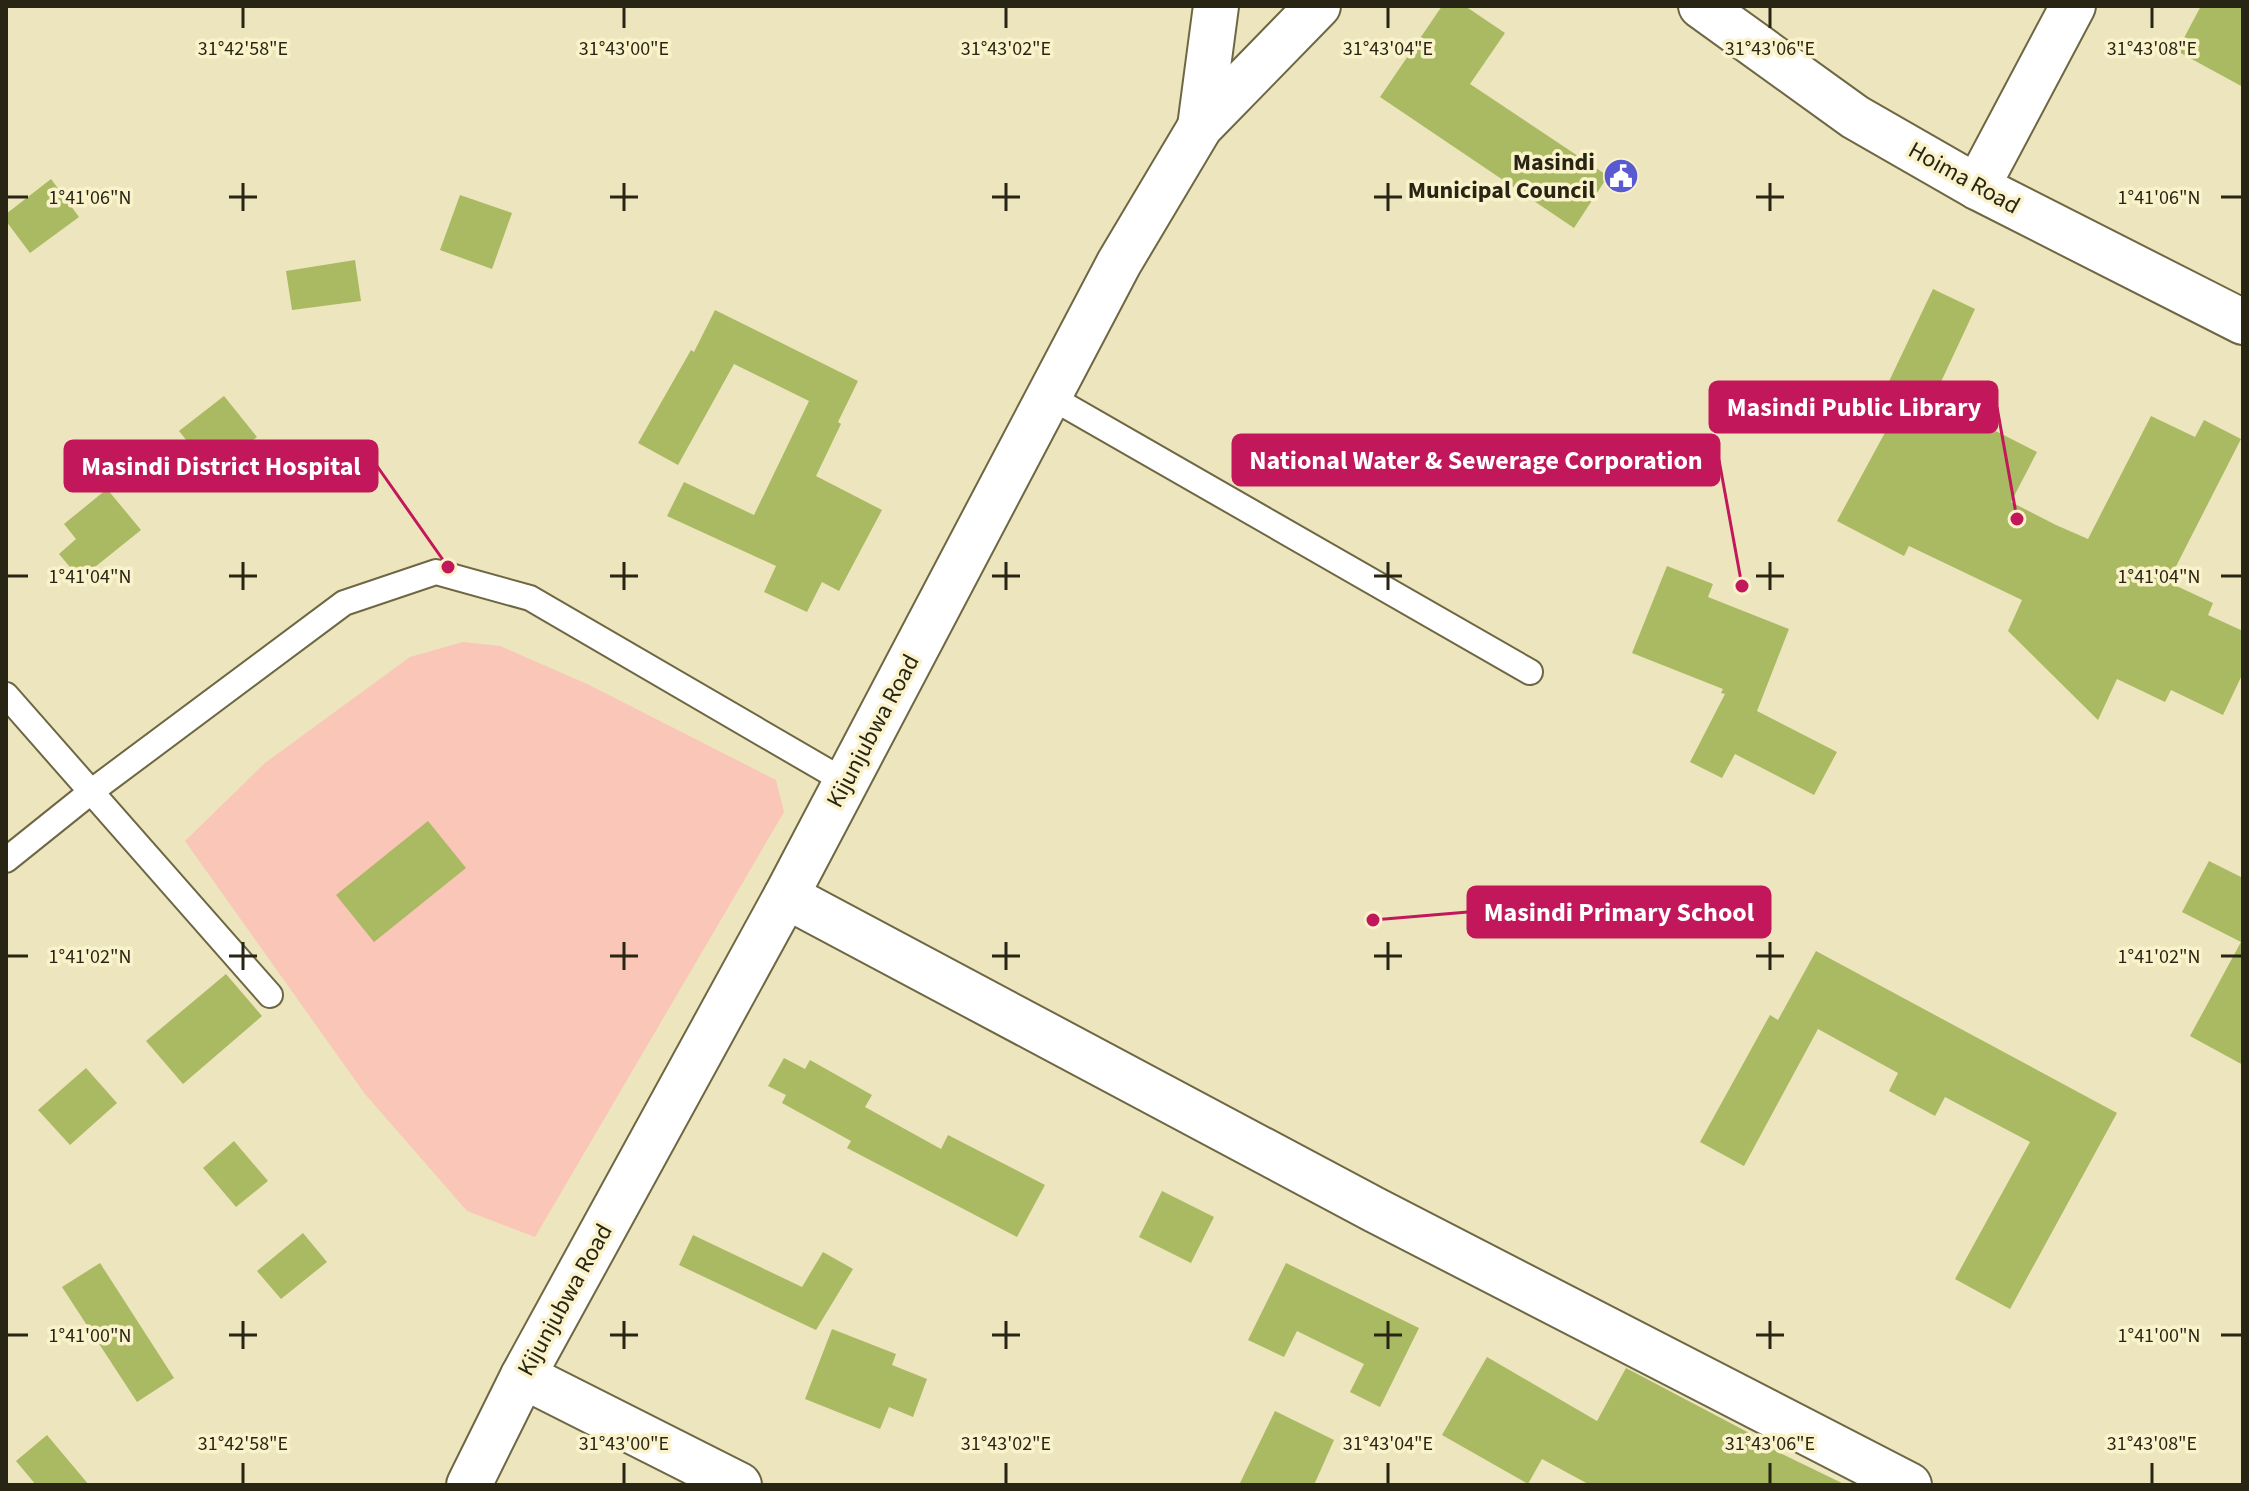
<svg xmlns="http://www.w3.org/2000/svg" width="2249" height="1491" font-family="'Source Sans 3',sans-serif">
  <rect width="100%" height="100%" fill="#ede5bd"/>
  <!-- green -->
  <path fill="#f9c6b7" d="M 463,642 L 500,646 L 587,684 L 776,780 L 784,812 L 535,1237 L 467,1211 L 365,1094 L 185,841 L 265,763 L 410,657 Z"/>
  <!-- building -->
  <g fill="#a9ba62">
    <path d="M 1442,6 L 1465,6 L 1505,33 L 1470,84 L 1608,176 L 1574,228 L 1380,97 Z"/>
    <path d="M 2201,6 L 2243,6 L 2243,87 L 2177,51 Z"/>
    <path d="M 51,179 L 79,217 L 30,253 L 6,221 L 6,214 Z"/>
    <path d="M 460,195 L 512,213 L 492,269 L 440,250 Z"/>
    <path d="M 355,260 L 361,301 L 292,310 L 286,271 Z"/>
    <path d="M 1933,289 L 1975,309 L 1933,399 L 2037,452 L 2011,502 L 2056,525 L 2088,539 L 2151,416 L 2195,437 L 2204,420 L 2241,439 L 2168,582 L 2213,603 L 2208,615 L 2243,631 L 2243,673 L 2223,715 L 2171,690 L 2165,702 L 2117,679 L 2098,720 L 2008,631 L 2022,600 L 1909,546 L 1904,556 L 1837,521 L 1900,405 L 1882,396 Z"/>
    <path d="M 715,310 L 858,381 L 838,422 L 841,424 L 816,476 L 882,510 L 839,591 L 822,582 L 807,612 L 764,592 L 776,566 L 667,516 L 684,482 L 754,515 L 809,401 L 734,364 L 678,465 L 638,443 L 691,350 L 694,352 Z"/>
    <path d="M 224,396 L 257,437 L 212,472 L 179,431 Z"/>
    <path d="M 107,489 L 141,530 L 80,579 L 59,554 L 76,539 L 64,524 Z"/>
    <path d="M 1667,566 L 1713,584 L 1708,597 L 1789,629 L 1757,711 L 1837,752 L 1814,795 L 1735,754 L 1722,778 L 1690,762 L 1725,694 L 1721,693 L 1723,689 L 1632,653 Z"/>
    <path d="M 428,821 L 466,868 L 374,942 L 336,895 Z"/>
    <path d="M 2209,861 L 2243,878 L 2243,1065 L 2190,1036 L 2241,942 L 2182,912 Z"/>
    <path d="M 1816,951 L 2117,1113 L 2010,1309 L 1955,1279 L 2030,1142 L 1945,1097 L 1935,1116 L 1889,1091 L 1898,1073 L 1818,1029 L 1744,1166 L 1700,1142 L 1770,1015 L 1778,1020 Z"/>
    <path d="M 226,974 L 262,1016 L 183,1084 L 146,1041 Z"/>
    <path d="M 784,1058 L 805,1069 L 810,1060 L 872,1095 L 865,1107 L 941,1149 L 948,1135 L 1045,1185 L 1017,1237 L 847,1148 L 851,1141 L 782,1103 L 786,1095 L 768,1086 Z"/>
    <path d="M 86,1068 L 117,1103 L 70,1145 L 38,1110 Z"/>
    <path d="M 234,1141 L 268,1181 L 236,1207 L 203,1168 Z"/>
    <path d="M 1162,1191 L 1214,1217 L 1191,1263 L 1139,1237 Z"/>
    <path d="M 303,1233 L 327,1262 L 281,1299 L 257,1271 Z"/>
    <path d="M 693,1235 L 802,1287 L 823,1252 L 853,1269 L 816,1330 L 679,1265 Z"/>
    <path d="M 100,1263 L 174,1378 L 137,1402 L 62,1287 Z"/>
    <path d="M 1286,1263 L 1419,1328 L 1380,1407 L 1350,1392 L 1364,1364 L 1297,1331 L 1284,1357 L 1248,1340 Z"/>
    <path d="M 832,1329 L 896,1354 L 892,1365 L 927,1379 L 913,1417 L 889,1407 L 880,1429 L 805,1399 Z"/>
    <path d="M 1487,1357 L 1597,1421 L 1626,1368 L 1772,1445 L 1770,1448 L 1846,1485 L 1590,1485 L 1542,1459 L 1528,1484 L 1442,1435 Z"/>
    <path d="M 1275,1411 L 1334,1440 L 1314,1485 L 1239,1485 Z"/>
    <path d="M 47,1435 L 89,1485 L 36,1485 L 16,1461 Z"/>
  </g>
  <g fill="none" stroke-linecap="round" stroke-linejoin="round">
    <defs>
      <g id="service">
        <path d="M 1049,396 L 1530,672"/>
        <path d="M 6,695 L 270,995"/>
        <path d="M 6,860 L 92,791 L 344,603 L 436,572 L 530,598 L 846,782"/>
      </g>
      <g id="minor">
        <path d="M 1200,127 L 1216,6"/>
        <path d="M 1977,187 L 2073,6"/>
        <path d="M 786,896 L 1375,1210 L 1909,1485"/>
        <path d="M 523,1376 L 739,1485"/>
        <path d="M 469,1485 L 523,1376 L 786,896 L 1119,263 L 1200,127 L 1318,6"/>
      </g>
      <path id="secondary" d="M 1701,6 L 1855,117 L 1977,187 L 2243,322"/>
    </defs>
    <!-- service casing -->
    <use href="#service" stroke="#6e6743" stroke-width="28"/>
    <!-- minor casing -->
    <use href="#minor" stroke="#6e6743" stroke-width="48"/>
    <!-- secondary casing -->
    <use href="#secondary" stroke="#6e6743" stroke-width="48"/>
    <!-- service -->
    <use href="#service" stroke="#fff" stroke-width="24"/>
    <!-- minor -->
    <use href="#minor" stroke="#fff" stroke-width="44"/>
    <!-- secondary -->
    <use href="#secondary" stroke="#fff" stroke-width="44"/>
  </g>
  <!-- ticks -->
  <path fill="none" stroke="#282515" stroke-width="3" d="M 243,8 L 243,28M 624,8 L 624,28M 1006,8 L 1006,28M 1388,8 L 1388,28M 1770,8 L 1770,28M 2152,8 L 2152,28M 243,183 L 243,211M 624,183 L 624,211M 1006,183 L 1006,211M 1388,183 L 1388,211M 1770,183 L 1770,211M 8,197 L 28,197M 229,197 L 257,197M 610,197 L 638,197M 992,197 L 1020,197M 1374,197 L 1402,197M 1756,197 L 1784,197M 2221,197 L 2241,197M 243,562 L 243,590M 624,562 L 624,590M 1006,562 L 1006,590M 1388,562 L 1388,590M 1770,562 L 1770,590M 8,576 L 28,576M 229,576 L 257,576M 610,576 L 638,576M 992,576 L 1020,576M 1374,576 L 1402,576M 1756,576 L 1784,576M 2221,576 L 2241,576M 243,942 L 243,970M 624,942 L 624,970M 1006,942 L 1006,970M 1388,942 L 1388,970M 1770,942 L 1770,970M 8,956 L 28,956M 229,956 L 257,956M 610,956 L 638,956M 992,956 L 1020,956M 1374,956 L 1402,956M 1756,956 L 1784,956M 2221,956 L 2241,956M 243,1321 L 243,1349M 624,1321 L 624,1349M 1006,1321 L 1006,1349M 1388,1321 L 1388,1349M 1770,1321 L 1770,1349M 8,1335 L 28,1335M 229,1335 L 257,1335M 610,1335 L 638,1335M 992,1335 L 1020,1335M 1374,1335 L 1402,1335M 1756,1335 L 1784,1335M 2221,1335 L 2241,1335M 243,1463 L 243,1483M 624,1463 L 624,1483M 1006,1463 L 1006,1483M 1388,1463 L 1388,1483M 1770,1463 L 1770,1483M 2152,1463 L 2152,1483"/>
  <!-- icons -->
  <defs>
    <symbol id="civic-disc" viewBox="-11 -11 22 22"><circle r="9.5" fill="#595ad2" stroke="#faf2ca"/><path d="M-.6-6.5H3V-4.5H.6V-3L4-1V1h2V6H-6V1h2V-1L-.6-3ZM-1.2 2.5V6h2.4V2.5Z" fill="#fff"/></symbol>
  </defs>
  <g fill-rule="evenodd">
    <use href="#civic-disc" x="1601" y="156" width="40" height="40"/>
  </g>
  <g text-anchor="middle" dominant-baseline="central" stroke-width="7" stroke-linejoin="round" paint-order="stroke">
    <!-- poi labels -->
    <g font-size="24" font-weight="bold" fill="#282515" stroke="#faf2ca" text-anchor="end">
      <text x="1595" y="162">Masindi<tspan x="1595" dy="28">Municipal Council</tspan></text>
    </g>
    <!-- street labels -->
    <g font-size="24" fill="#282515" stroke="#faf2ca">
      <text transform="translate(1964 178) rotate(29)">Hoima Road</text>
      <text transform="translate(873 731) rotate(-62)">Kijunjubwa Road</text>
      <text transform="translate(565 1300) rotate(-61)">Kijunjubwa Road</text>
    </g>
  </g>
  <g font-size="20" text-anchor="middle" fill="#282515" stroke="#faf2ca" stroke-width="7" stroke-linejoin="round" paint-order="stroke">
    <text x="243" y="55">31°42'58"E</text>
    <text x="624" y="55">31°43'00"E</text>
    <text x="1006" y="55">31°43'02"E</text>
    <text x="1388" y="55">31°43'04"E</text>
    <text x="1770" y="55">31°43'06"E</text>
    <text x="2152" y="55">31°43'08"E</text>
    <text x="90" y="204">1°41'06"N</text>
    <text x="2159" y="204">1°41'06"N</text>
    <text x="90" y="583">1°41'04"N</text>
    <text x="2159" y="583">1°41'04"N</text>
    <text x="90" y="963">1°41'02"N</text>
    <text x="2159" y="963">1°41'02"N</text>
    <text x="90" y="1342">1°41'00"N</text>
    <text x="2159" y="1342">1°41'00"N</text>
    <text x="243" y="1450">31°42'58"E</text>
    <text x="624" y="1450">31°43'00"E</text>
    <text x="1006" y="1450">31°43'02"E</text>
    <text x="1388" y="1450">31°43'04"E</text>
    <text x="1770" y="1450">31°43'06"E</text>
    <text x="2152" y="1450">31°43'08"E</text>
  </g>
  <!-- callouts -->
  <path fill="none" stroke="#c2185b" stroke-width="3" d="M2017 519L1997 407M1742 586L1719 460M448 567L377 466M1373 920L1468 912"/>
  <g fill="#c2185b" stroke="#faf2ca" stroke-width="3">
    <circle cx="2017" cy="519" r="8"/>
    <circle cx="1742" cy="586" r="8"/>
    <circle cx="448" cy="567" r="8"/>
    <circle cx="1373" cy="920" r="8"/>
  </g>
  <g fill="#c2185b" stroke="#c2185b" stroke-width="3">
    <rect x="1710" y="382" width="287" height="50" rx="8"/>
    <rect x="1233" y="435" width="486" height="50" rx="8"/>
    <rect x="65" y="441" width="312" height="50" rx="8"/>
    <rect x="1468" y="887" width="302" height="50" rx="8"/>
  </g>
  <g font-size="26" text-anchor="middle" font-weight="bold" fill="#fff">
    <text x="1854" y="416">Masindi Public Library</text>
    <text x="1476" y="469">National Water &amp; Sewerage Corporation</text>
    <text x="221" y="475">Masindi District Hospital</text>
    <text x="1619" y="921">Masindi Primary School</text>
  </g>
  <!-- border -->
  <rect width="2249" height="1491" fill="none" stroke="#282515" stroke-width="16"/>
</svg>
